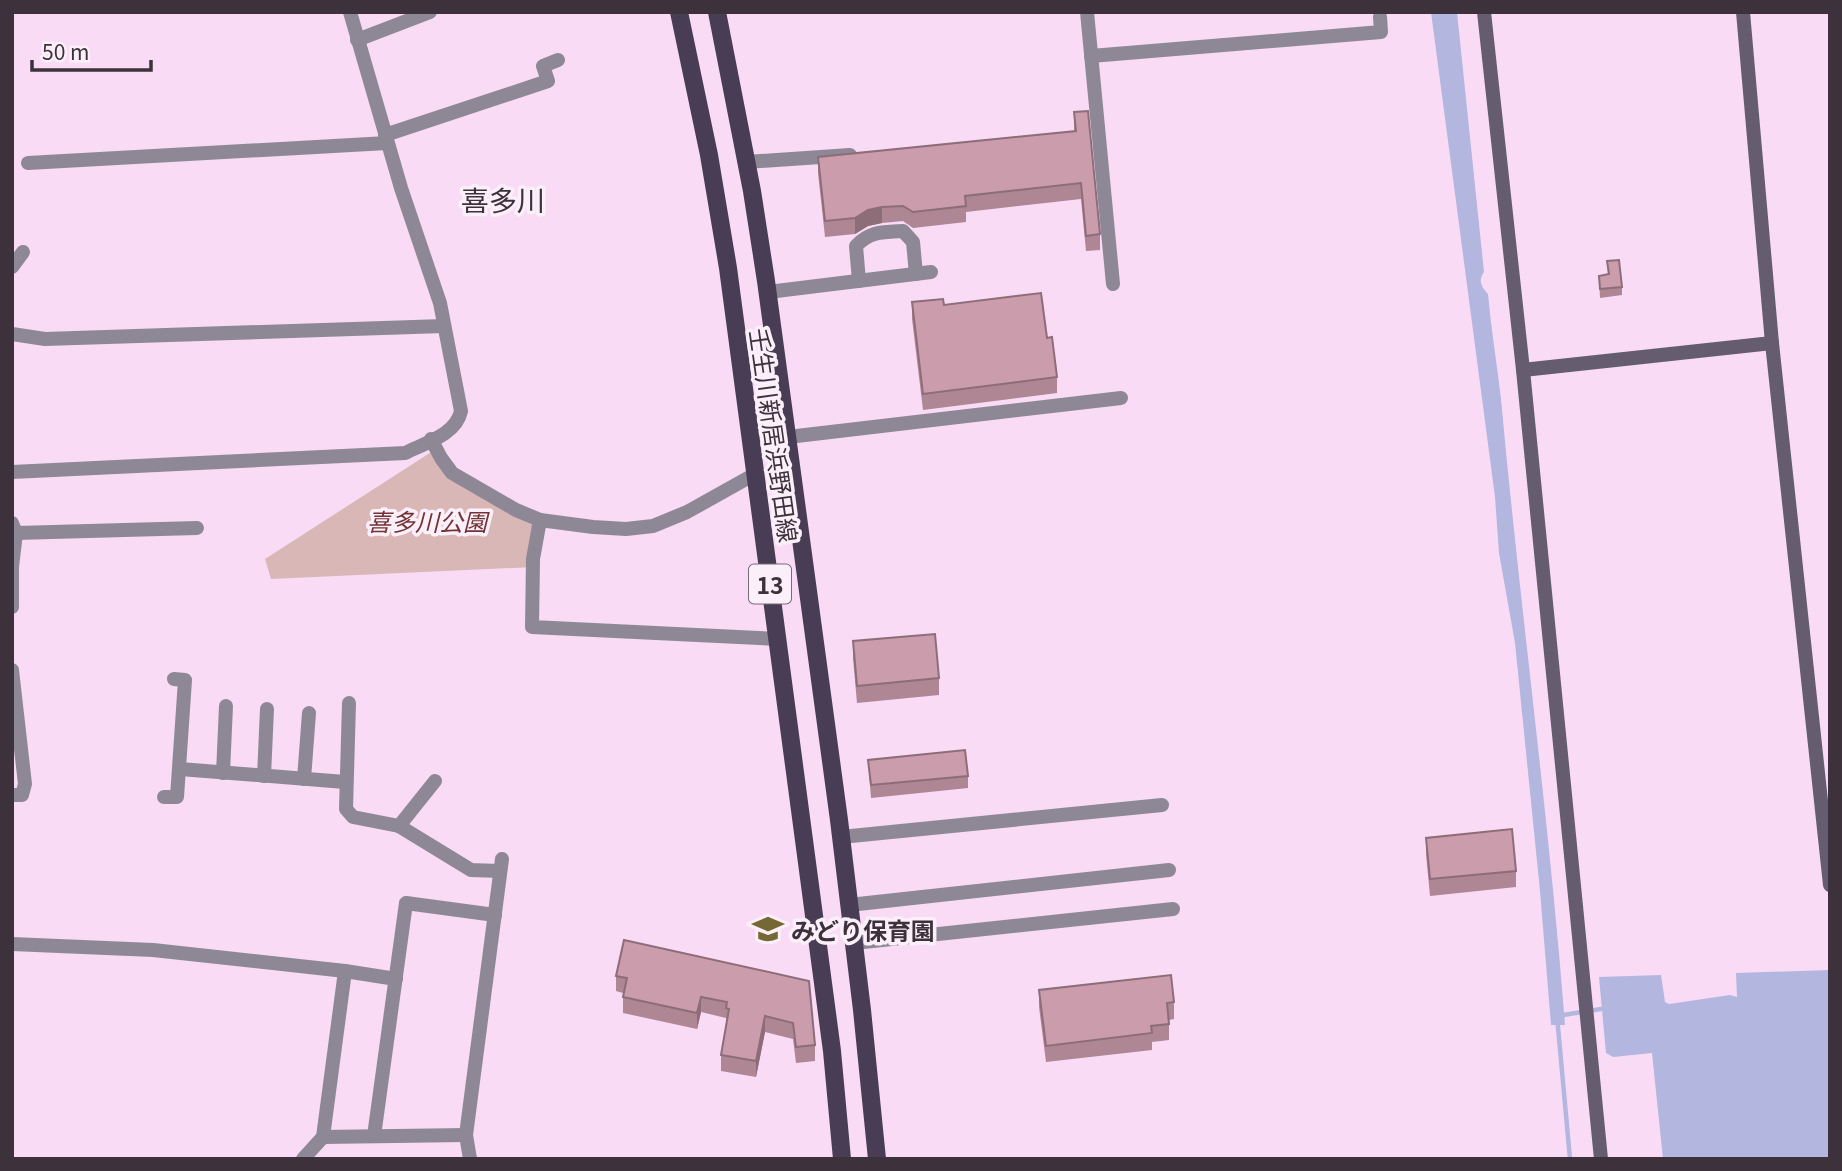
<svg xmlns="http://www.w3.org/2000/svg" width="1842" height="1171" font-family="Georgia,'Noto Sans JP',serif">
  <rect width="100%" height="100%" fill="#f9dbf5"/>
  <!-- green -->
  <path fill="#d8b7b6" d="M 436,449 L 452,473 L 540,520 L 534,567 L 271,579 L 265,559 Z"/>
  <!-- water -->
  <g fill="#b3b7e0">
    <path d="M 1431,12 L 1457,12 L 1484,272 C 1478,281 1481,286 1488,294 C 1491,329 1497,364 1501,399 C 1520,608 1549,816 1565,1025 L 1551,1025 L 1540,891 L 1515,643 L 1499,553 L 1495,497 Z"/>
    <path d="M 1830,970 L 1830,1159 L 1663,1159 L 1652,1053 L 1613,1057 L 1606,1053 L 1599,977 L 1661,975 L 1665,1002 L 1669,1004 L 1730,995 L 1737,997 L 1736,973 Z"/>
  </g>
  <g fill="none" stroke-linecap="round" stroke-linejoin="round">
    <!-- stream -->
    <path stroke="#b3b7e0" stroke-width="4.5" d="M 1570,1159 L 1557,1016 L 1601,1009"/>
    <!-- street -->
    <g stroke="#8e8896" stroke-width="14">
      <path d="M 1087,12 L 1113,284"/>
      <path d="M 357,40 L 430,12"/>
      <path d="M 1091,56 L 1381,32 L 1380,17"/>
      <path d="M 385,135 L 548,81 L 543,66 L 558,60"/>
      <path d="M 746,162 L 850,155"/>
      <path d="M 28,163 L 387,143"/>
      <path d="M 12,267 L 23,252"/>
      <path d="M 859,281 L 856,246 C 870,231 884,232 903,231 L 913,242 L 916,274"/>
      <path d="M 768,292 L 931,272"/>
      <path d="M 12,334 L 45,339 L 444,326"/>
      <path d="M 788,437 L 1121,398"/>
      <path d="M 431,439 L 441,458 L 452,473 L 516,510 L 540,520 L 593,527 L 626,529 L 653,526 L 687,512 L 755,474"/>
      <path d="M 12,472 L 405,453 C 425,443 456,435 461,411 L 440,303 L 401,188 L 350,12"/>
      <path d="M 540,520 L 533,559 L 532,627 L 778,639"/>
      <path d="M 12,523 L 16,533 L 12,567 L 12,607"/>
      <path d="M 16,533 L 197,528"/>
      <path d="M 12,670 L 25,784 L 22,795 L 12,795"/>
      <path d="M 349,703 L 346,809 L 353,817 L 399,826 L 471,870 L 500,871"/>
      <path d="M 180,769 L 345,782"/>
      <path d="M 223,773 L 226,706"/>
      <path d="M 264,776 L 267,709"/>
      <path d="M 304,779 L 309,713"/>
      <path d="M 164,797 L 177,797 L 185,680 L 174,679"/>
      <path d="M 399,826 L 435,781"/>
      <path d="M 841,837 L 1162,805"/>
      <path d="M 849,905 L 1169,870"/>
      <path d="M 854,943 L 1173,909"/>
      <path d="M 12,944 L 153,950 L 345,971"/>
      <path d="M 396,979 L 345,971 L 323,1137 L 466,1135"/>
      <path d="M 374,1136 L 406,903 L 495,915"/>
      <path d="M 303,1159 L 323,1137"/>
      <path d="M 470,1159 L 466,1135 L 502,859"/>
    </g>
    <!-- secondary -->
    <g stroke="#655c6f" stroke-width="14">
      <path d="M 1484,12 L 1523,370 L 1601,1159"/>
      <path d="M 1743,12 L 1772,343 L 1830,885"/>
      <path d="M 1523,370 L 1772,343"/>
    </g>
    <!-- primary -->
    <g stroke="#483d54" stroke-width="18">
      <path d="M 679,12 L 709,155 L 728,268 L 832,1051 L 842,1159"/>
      <path d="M 717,12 L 752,191 L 766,281 L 839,820 L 862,1010 L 877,1159"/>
    </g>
  </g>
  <!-- wall -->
  <g fill="#ae8694">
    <path d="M 1074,112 L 1100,234 L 1100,250 L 1086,251 L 1081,199 L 966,212 L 966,222 L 913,228 L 903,221 L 882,223 L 868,226 L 855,234 L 825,237 L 818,173 L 818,157 L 1074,131 Z"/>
    <path d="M 1607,261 L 1622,287 L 1622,295 L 1600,298 L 1599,276 L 1608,274 Z"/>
    <path d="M 912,302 L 944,305 L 1047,338 L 1057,377 L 1057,393 L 923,410 L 912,319 Z"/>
    <path d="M 853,641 L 939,678 L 939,695 L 857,703 L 853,658 Z"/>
    <path d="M 868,760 L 968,776 L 968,788 L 871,798 Z"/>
    <path d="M 1426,838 L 1516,871 L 1516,887 L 1430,896 L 1426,854 Z"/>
    <path d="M 616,976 L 809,981 L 815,1045 L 815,1061 L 796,1063 L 793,1039 L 765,1032 L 756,1077 L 721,1071 L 721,1055 L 727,1024 L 726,1018 L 701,1012 L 697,1029 L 623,1013 L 623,993 L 616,991 Z"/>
    <path d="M 1039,990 L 1174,1002 L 1174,1019 L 1169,1020 L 1169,1040 L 1152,1042 L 1152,1050 L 1046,1062 L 1039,1007 Z"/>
  </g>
  <!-- shaded-wall -->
  <g fill="#8d6d78">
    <path d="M 882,207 L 882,223 L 868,226 L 855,234 L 855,218 L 868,210 Z"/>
    <path d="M 701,997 L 701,1012 L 697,1029 L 697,1013 Z"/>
    <path d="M 765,1016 L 765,1032 L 756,1077 L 756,1061 Z"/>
  </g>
  <!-- building -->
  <g fill="#ca9cac" stroke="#8d6d78" stroke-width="2">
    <path d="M 1088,111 L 1100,234 L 1086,236 L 1081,183 L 965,196 L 966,206 L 913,212 L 903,206 L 882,207 L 868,210 L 855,218 L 825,221 L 818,157 L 1076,131 L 1074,112 Z"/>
    <path d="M 1619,260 L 1622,287 L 1600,289 L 1599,276 L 1609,274 L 1607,261 Z"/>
    <path d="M 1041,293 L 1047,338 L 1052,337 L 1057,377 L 923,394 L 912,302 L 943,299 L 944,305 Z"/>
    <path d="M 935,634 L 939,678 L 857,686 L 853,641 Z"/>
    <path d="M 965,750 L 968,776 L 871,785 L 868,760 Z"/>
    <path d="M 1512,829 L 1516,871 L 1430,879 L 1426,838 Z"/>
    <path d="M 624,940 L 809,981 L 815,1045 L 796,1047 L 793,1023 L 765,1016 L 756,1061 L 721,1055 L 729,1009 L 726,1008 L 727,1002 L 701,997 L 697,1013 L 623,997 L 627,978 L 616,976 Z"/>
    <path d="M 1171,975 L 1174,1002 L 1167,1003 L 1169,1024 L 1151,1026 L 1152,1033 L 1046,1046 L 1039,990 Z"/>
  </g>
  <!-- icons -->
  <defs>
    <symbol id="school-bare" viewBox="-9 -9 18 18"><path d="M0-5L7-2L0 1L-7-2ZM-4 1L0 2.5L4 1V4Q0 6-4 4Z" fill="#756835" stroke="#fbeff9" stroke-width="2.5" paint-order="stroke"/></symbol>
  </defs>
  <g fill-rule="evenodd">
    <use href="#school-bare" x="746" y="907" width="44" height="44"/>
  </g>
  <g text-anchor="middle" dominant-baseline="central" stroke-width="7" stroke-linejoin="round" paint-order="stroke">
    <!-- shield labels -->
    <rect fill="#fbeff9" stroke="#766a74" stroke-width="2" x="749" y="564.5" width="42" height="39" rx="5"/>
    <g font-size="23" font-weight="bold" fill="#3d313b">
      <text x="770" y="584">13</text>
    </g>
    <!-- street labels -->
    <g font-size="24" fill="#3d313b" stroke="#fbeff9">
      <text transform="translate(775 435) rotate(82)">壬生川新居浜野田線</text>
    </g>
    <!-- park labels -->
    <g font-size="24" font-style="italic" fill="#713334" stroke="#fbeff9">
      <text x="427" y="520">喜多川公園</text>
    </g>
    <!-- poi labels -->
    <g font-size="24" font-weight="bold" fill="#3d313b" stroke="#fbeff9" text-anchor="start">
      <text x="791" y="929">みどり保育園</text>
    </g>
    <!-- quarter labels -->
    <g font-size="28" fill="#3d313b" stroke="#fbeff9">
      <text x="503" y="199">喜多川</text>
    </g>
  </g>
  <!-- border -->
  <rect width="1842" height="1171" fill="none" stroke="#3d313b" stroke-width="28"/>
  <!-- scale -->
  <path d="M32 60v10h119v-10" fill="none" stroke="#3d313b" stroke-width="3.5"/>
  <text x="42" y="60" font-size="21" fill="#3d313b" stroke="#fbeff9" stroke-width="5" paint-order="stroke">50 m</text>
</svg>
